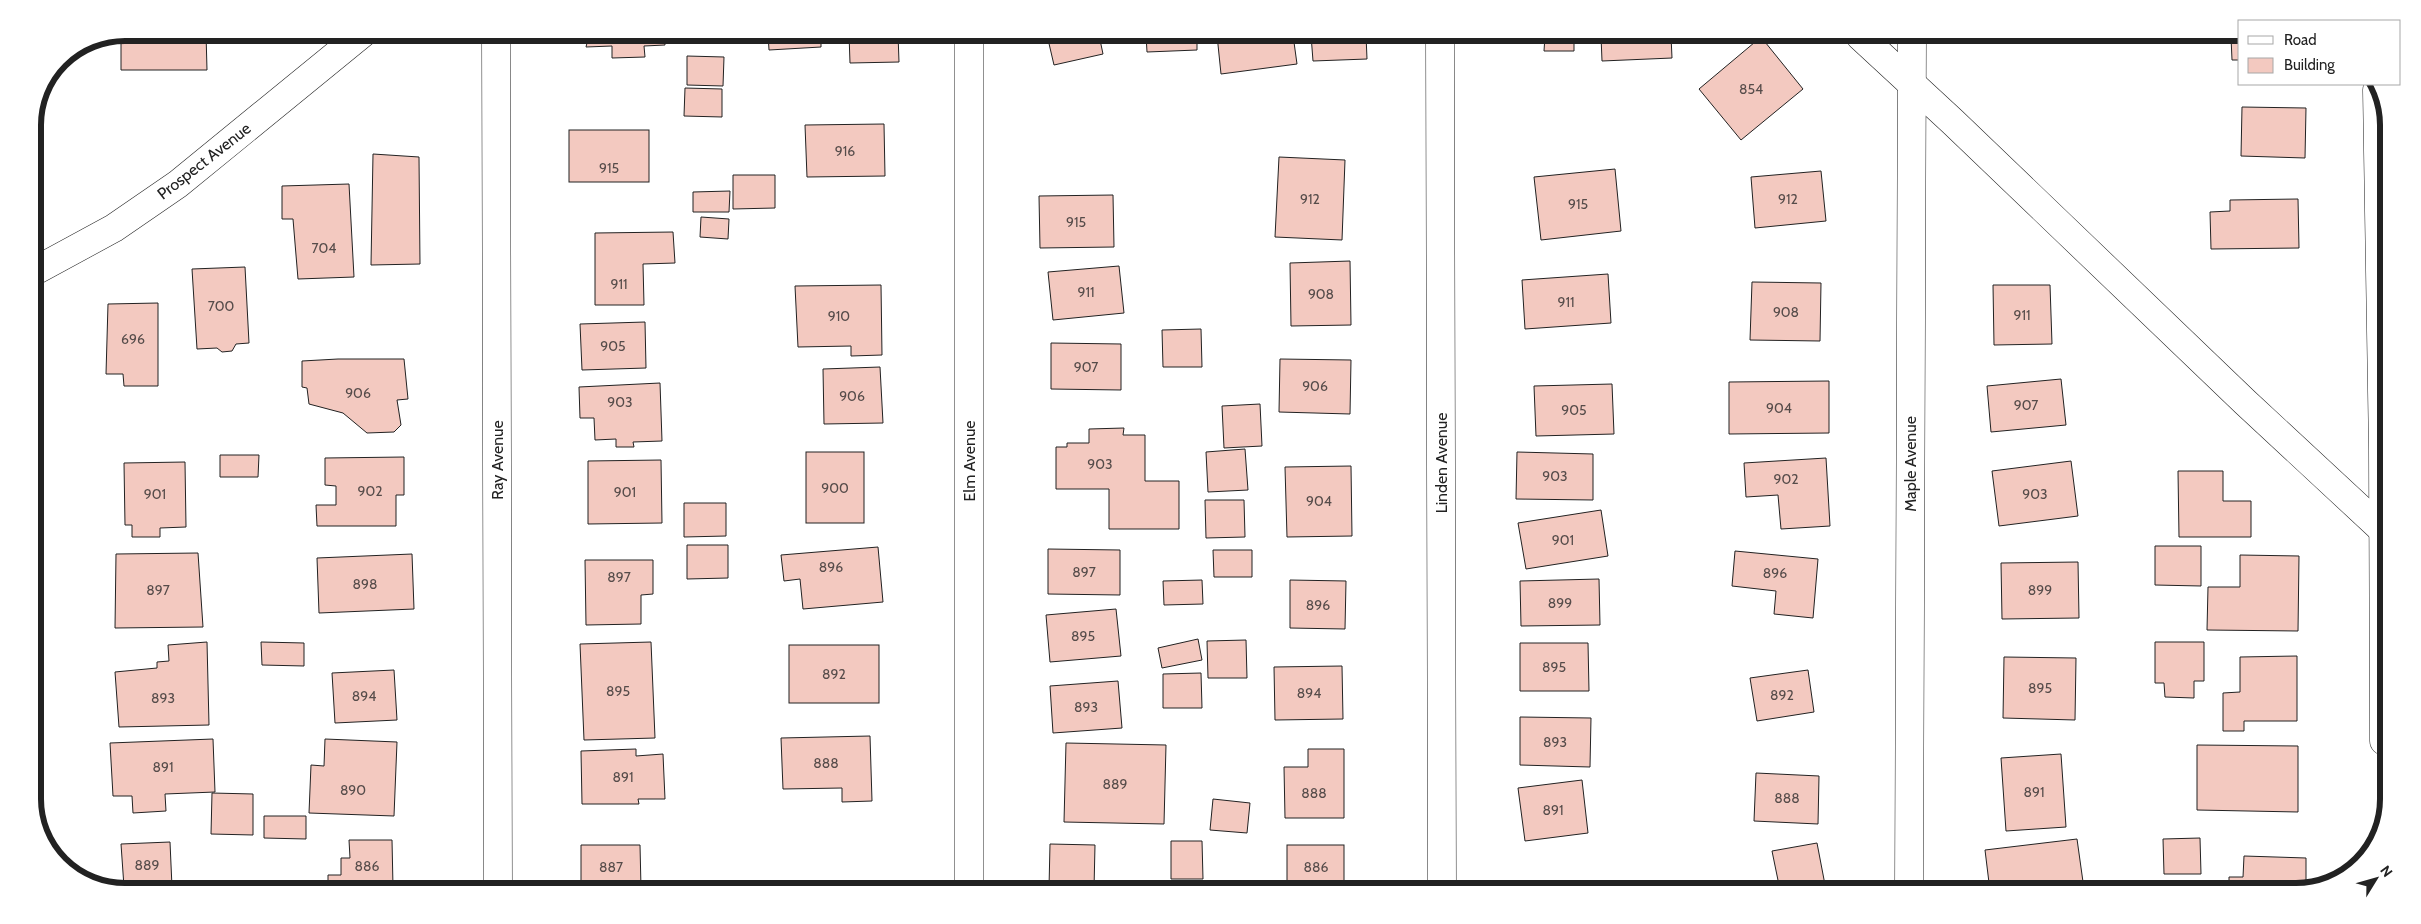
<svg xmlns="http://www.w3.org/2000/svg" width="2421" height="924" font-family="Cabin,sans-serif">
  <rect width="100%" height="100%" fill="#fff"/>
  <!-- building -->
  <g fill="#f3c9c0" stroke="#222">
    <path d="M 121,33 L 206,33 L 207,70 L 121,70 Z"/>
    <path d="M 571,34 L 664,34 L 665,45 L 644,46 L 645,57 L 612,58 L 612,46 L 586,47 L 587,43 L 571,43 Z"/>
    <path d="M 768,34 L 821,34 L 821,47 L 769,50 Z"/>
    <path d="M 849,34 L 898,34 L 899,62 L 850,63 Z"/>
    <path d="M 1047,35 L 1099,35 L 1103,54 L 1054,65 Z"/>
    <path d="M 1146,35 L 1197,35 L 1197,50 L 1147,52 Z"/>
    <path d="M 1217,35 L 1293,35 L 1297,64 L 1221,74 Z"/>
    <path d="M 1311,35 L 1366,35 L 1367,59 L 1313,61 Z"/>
    <path d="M 1545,36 L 1574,36 L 1574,51 L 1544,51 Z"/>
    <path d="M 1601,36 L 1671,36 L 1672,58 L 1602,61 Z"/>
    <path d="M 1761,37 L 1803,89 L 1741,140 L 1699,89 Z"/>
    <path d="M 2076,37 L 2124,37 L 2077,39 Z"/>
    <path d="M 2231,37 L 2240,37 L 2240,60 L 2232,60 Z"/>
    <path d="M 687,56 L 724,57 L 723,86 L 687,85 Z"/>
    <path d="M 685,88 L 722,89 L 722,117 L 684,116 Z"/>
    <path d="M 2242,107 L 2306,108 L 2305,158 L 2241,156 Z"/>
    <path d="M 884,124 L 885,176 L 807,177 L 805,125 Z"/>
    <rect x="569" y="130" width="80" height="52"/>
    <path d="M 373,154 L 419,157 L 420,264 L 371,265 Z"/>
    <path d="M 1279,157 L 1345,160 L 1342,240 L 1275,237 Z"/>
    <path d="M 1615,169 L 1621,231 L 1541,240 L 1534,177 Z"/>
    <path d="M 1821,171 L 1826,221 L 1755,228 L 1751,177 Z"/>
    <path d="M 733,175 L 775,175 L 775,208 L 733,209 Z"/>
    <path d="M 349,184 L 354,277 L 298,279 L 293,219 L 282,219 L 282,186 Z"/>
    <path d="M 730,191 L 729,212 L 693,212 L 693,192 Z"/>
    <path d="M 1113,195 L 1114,247 L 1040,248 L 1039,196 Z"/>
    <path d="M 2298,199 L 2299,248 L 2211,249 L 2210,212 L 2230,211 L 2230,200 Z"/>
    <path d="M 701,217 L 729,219 L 728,239 L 700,237 Z"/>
    <path d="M 673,232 L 675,263 L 643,264 L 644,305 L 595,305 L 595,233 Z"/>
    <path d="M 1350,261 L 1351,325 L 1291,326 L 1290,263 Z"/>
    <path d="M 1119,266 L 1124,313 L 1053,320 L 1048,272 Z"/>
    <path d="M 245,267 L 249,343 L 236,344 L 232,351 L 222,352 L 217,348 L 197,349 L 192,269 Z"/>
    <path d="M 1608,274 L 1611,323 L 1525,329 L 1522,280 Z"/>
    <path d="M 1752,282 L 1821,283 L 1820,341 L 1750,340 Z"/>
    <path d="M 881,285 L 882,355 L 851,356 L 851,346 L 798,347 L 795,286 Z"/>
    <path d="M 1993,285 L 2050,285 L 2052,344 L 1994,345 Z"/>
    <path d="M 158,303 L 158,386 L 124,386 L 123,374 L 106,374 L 108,304 Z"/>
    <path d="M 645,322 L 646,368 L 582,370 L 580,324 Z"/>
    <path d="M 1201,329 L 1202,367 L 1163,367 L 1162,330 Z"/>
    <path d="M 1051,343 L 1121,344 L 1121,390 L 1051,389 Z"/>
    <path d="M 338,359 L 404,359 L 408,399 L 397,400 L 401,425 L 394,432 L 367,433 L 343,413 L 309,404 L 307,388 L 302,387 L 302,361 Z"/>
    <path d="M 1280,359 L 1351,360 L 1350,414 L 1279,412 Z"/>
    <path d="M 880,367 L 883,423 L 824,424 L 823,369 Z"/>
    <path d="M 2061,379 L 2066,425 L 1991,432 L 1987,386 Z"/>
    <path d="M 1829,381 L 1829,433 L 1729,434 L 1729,382 Z"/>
    <path d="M 660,383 L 662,441 L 633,442 L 634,447 L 616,447 L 616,439 L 595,440 L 594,418 L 580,418 L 579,387 Z"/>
    <path d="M 1612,384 L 1614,434 L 1536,436 L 1534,386 Z"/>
    <path d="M 1260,404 L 1262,446 L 1224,448 L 1222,406 Z"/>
    <path d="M 1124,428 L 1123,435 L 1145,435 L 1145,481 L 1179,481 L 1179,529 L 1109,529 L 1109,489 L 1056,489 L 1056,447 L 1067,447 L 1067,443 L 1089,443 L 1089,429 Z"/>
    <path d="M 1245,449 L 1248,490 L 1208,492 L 1206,452 Z"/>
    <rect x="806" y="452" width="58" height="71"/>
    <path d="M 1517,452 L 1593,454 L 1593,500 L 1516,499 Z"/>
    <path d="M 220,455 L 259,455 L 258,477 L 220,477 Z"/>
    <path d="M 404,457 L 404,495 L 396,495 L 396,526 L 317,526 L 316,505 L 336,505 L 336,486 L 325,485 L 325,458 Z"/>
    <path d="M 1826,458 L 1830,526 L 1781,529 L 1778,495 L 1746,497 L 1744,463 Z"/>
    <path d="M 661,460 L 662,523 L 588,524 L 588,461 Z"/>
    <path d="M 2071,461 L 2078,516 L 1999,526 L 1992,471 Z"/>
    <path d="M 185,462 L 186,527 L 160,528 L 160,537 L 132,537 L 132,525 L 125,525 L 124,463 Z"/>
    <path d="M 1351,466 L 1352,536 L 1287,537 L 1285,467 Z"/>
    <path d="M 2178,471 L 2223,471 L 2223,501 L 2251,501 L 2251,537 L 2179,537 Z"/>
    <path d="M 1205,500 L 1244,500 L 1245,537 L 1206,538 Z"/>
    <path d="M 684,503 L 726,503 L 726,536 L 684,537 Z"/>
    <path d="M 1601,510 L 1608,556 L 1526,569 L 1518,523 Z"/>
    <path d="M 687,545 L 728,545 L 728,578 L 687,579 Z"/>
    <path d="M 2155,546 L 2201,546 L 2201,586 L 2155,585 Z"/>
    <path d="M 878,547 L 883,602 L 803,609 L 800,579 L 784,581 L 781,555 Z"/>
    <path d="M 1048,549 L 1120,550 L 1120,595 L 1048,594 Z"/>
    <path d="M 1213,550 L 1252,550 L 1252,577 L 1214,577 Z"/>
    <path d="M 1735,551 L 1818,559 L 1813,618 L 1774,614 L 1776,591 L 1732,586 Z"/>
    <path d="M 198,553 L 203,627 L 115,628 L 116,554 Z"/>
    <path d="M 412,554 L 414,609 L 319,613 L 317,558 Z"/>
    <path d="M 2240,555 L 2299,556 L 2298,631 L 2207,630 L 2208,587 L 2240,587 Z"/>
    <path d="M 585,560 L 653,560 L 653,594 L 641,595 L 641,624 L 586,625 Z"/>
    <path d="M 2078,562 L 2079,618 L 2002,619 L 2001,563 Z"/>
    <path d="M 1599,579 L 1600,625 L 1521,626 L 1520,581 Z"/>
    <path d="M 1202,580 L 1203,604 L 1164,605 L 1163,581 Z"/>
    <path d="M 1290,580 L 1346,581 L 1345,629 L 1290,628 Z"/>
    <path d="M 1116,609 L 1121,656 L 1050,662 L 1046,615 Z"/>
    <path d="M 1198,639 L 1202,660 L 1162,668 L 1158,648 Z"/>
    <path d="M 1246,640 L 1247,678 L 1208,678 L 1207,641 Z"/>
    <path d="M 207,642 L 209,725 L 119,727 L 115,672 L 157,668 L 157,662 L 169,661 L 168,645 Z"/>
    <path d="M 261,642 L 304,643 L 304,666 L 262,665 Z"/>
    <path d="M 651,642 L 655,738 L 584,740 L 580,644 Z"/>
    <path d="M 2155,642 L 2204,642 L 2204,681 L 2194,681 L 2194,698 L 2165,697 L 2164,683 L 2155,683 Z"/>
    <path d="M 1520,643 L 1588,643 L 1589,691 L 1520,691 Z"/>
    <rect x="789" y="645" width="90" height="58"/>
    <path d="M 2297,656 L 2297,721 L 2244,721 L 2244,731 L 2223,731 L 2223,693 L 2240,692 L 2240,657 Z"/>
    <path d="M 2004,657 L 2076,658 L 2075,720 L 2003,718 Z"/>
    <path d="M 1342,666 L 1343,719 L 1275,720 L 1274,667 Z"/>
    <path d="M 394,670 L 397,720 L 335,723 L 332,673 Z"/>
    <path d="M 1808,670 L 1814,712 L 1757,721 L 1750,678 Z"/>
    <path d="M 1201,673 L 1202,708 L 1163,708 L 1163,674 Z"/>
    <path d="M 1118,681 L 1122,728 L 1053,733 L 1050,686 Z"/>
    <path d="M 1520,717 L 1591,718 L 1590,767 L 1520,765 Z"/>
    <path d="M 870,736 L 872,801 L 842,802 L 842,788 L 783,789 L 781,738 Z"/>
    <path d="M 213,739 L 215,792 L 165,794 L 166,811 L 133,813 L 132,796 L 113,796 L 110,743 Z"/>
    <path d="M 325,739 L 397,742 L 394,816 L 309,813 L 311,765 L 324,766 Z"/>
    <path d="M 1066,743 L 1166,745 L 1164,824 L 1064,822 Z"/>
    <path d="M 2197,745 L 2298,746 L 2298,812 L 2197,810 Z"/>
    <path d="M 636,749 L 636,756 L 663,754 L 665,799 L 638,799 L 639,804 L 582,804 L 581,751 Z"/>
    <path d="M 1308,749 L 1344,749 L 1344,818 L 1285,818 L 1284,767 L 1308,767 Z"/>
    <path d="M 2061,754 L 2066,827 L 2006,831 L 2001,758 Z"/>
    <path d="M 1756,773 L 1819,776 L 1818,824 L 1754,821 Z"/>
    <path d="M 1582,780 L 1588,833 L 1525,841 L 1518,788 Z"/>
    <path d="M 212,793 L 253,794 L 253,835 L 211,834 Z"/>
    <path d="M 1213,799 L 1250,803 L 1247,833 L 1210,830 Z"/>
    <path d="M 264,816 L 306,816 L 306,839 L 264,838 Z"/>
    <path d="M 2200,838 L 2201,874 L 2164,874 L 2163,839 Z"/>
    <path d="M 2077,839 L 2084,889 L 2064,891 L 1990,891 L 1985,850 Z"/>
    <path d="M 349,840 L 392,840 L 393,887 L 328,887 L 328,875 L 341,875 L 341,858 L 350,858 Z"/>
    <path d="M 1171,841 L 1202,841 L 1203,879 L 1171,879 Z"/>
    <path d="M 170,842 L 172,887 L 124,887 L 121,844 Z"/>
    <path d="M 1817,843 L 1826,890 L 1780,890 L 1772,851 Z"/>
    <path d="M 1050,844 L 1095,845 L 1094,889 L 1049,888 Z"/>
    <path d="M 581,845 L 640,845 L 641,888 L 581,888 Z"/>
    <rect x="1287" y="845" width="57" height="44"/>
    <path d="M 2244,856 L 2306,858 L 2306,888 L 2296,891 L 2229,891 L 2229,877 L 2243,877 Z"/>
    <path d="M 837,881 L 895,882 L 895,888 L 837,888 Z"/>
  </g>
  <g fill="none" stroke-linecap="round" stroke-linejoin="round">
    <defs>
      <g id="minor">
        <path d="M 496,33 L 498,887"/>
        <path d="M 969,34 L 969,888"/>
        <path d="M 1440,36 L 1442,890"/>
        <path d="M 2377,90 L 2383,450 L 2384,741"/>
        <path d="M 33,272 L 114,228 L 178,184 L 363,33"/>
      </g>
      <path id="tertiary" d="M 1909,891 L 1912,37"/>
      <path id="primary" d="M 1860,36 L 1953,122 L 2245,402 L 2385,532"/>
    </defs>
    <!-- minor casing -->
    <use href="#minor" stroke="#222" stroke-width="29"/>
    <!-- tertiary casing -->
    <use href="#tertiary" stroke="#222" stroke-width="29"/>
    <!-- primary casing -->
    <use href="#primary" stroke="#222" stroke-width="29"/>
    <!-- minor -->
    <use href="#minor" stroke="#fff" stroke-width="28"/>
    <!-- tertiary -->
    <use href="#tertiary" stroke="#fff" stroke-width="28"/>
    <!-- primary -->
    <use href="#primary" stroke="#fff" stroke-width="28"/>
  </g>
  <g text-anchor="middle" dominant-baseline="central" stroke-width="4" stroke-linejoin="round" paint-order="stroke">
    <!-- number labels -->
    <g font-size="14" fill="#564c4a">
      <text x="1751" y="89">854</text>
      <text x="845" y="151">916</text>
      <text x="609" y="168">915</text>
      <text x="1310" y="199">912</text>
      <text x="1788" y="199">912</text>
      <text x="1578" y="204">915</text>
      <text x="1076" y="222">915</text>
      <text x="324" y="248">704</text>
      <text x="619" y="284">911</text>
      <text x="1086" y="292">911</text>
      <text x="1321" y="294">908</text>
      <text x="1566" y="302">911</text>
      <text x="221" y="306">700</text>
      <text x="1786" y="312">908</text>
      <text x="2022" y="315">911</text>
      <text x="839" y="316">910</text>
      <text x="133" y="339">696</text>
      <text x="613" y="346">905</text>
      <text x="1086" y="367">907</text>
      <text x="1315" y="386">906</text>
      <text x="358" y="393">906</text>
      <text x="852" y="396">906</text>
      <text x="620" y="402">903</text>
      <text x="2026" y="405">907</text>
      <text x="1779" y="408">904</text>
      <text x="1574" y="410">905</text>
      <text x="1100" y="464">903</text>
      <text x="1555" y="476">903</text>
      <text x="1786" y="479">902</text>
      <text x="835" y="488">900</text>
      <text x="370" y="491">902</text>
      <text x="625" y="492">901</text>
      <text x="155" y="494">901</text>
      <text x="2035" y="494">903</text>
      <text x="1319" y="501">904</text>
      <text x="1563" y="540">901</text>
      <text x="831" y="567">896</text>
      <text x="1084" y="572">897</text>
      <text x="1775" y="573">896</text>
      <text x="619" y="577">897</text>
      <text x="365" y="584">898</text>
      <text x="158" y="590">897</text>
      <text x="2040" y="590">899</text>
      <text x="1560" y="603">899</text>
      <text x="1318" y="605">896</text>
      <text x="1083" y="636">895</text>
      <text x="1554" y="667">895</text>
      <text x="834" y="674">892</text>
      <text x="2040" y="688">895</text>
      <text x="618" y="691">895</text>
      <text x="1309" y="693">894</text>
      <text x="1782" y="695">892</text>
      <text x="364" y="696">894</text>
      <text x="163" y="698">893</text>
      <text x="1086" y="707">893</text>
      <text x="1555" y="742">893</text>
      <text x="826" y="763">888</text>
      <text x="163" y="767">891</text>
      <text x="623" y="777">891</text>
      <text x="1115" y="784">889</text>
      <text x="353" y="790">890</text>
      <text x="2034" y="792">891</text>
      <text x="1314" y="793">888</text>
      <text x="1787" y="798">888</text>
      <text x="1553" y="810">891</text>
      <text x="147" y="865">889</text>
      <text x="367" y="866">886</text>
      <text x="611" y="867">887</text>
      <text x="1316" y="867">886</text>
    </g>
    <!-- street labels -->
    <g font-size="16" fill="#222" stroke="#fff">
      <text transform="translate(204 161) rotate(-38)">Prospect Avenue</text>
      <text transform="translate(497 460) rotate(-90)">Ray Avenue</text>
      <text transform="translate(969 461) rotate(-90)">Elm Avenue</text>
      <text transform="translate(1441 463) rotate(-90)">Linden Avenue</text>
      <text transform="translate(1910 464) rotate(-90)">Maple Avenue</text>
    </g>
  </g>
  <!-- crop -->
  <path d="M0 0H2421V924H0ZM125 41H2296A84 84 0 0 1 2380 125V799A84 84 0 0 1 2296 883H125A84 84 0 0 1 41 799V125A84 84 0 0 1 125 41Z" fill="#fff" fill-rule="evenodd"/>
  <path fill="none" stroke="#222" stroke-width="6" d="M125 41H2296A84 84 0 0 1 2380 125V799A84 84 0 0 1 2296 883H125A84 84 0 0 1 41 799V125A84 84 0 0 1 125 41Z"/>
  <!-- legend -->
  <rect x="2238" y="20" width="162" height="65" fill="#ffffff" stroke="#a7a7a7"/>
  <rect x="2248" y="36" width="25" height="8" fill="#ffffff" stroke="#a7a7a7"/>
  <text x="2284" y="45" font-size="15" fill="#222222">Road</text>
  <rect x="2248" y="58" width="25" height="15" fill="#f3c9c0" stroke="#a7a7a7"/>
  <text x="2284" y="70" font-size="15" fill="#222222">Building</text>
  <!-- north arrow -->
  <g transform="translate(2376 879) rotate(53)" stroke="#ffffff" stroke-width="4" paint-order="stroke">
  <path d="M0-4L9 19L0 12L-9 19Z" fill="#222222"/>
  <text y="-8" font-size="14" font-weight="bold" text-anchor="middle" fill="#222222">N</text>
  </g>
</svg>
